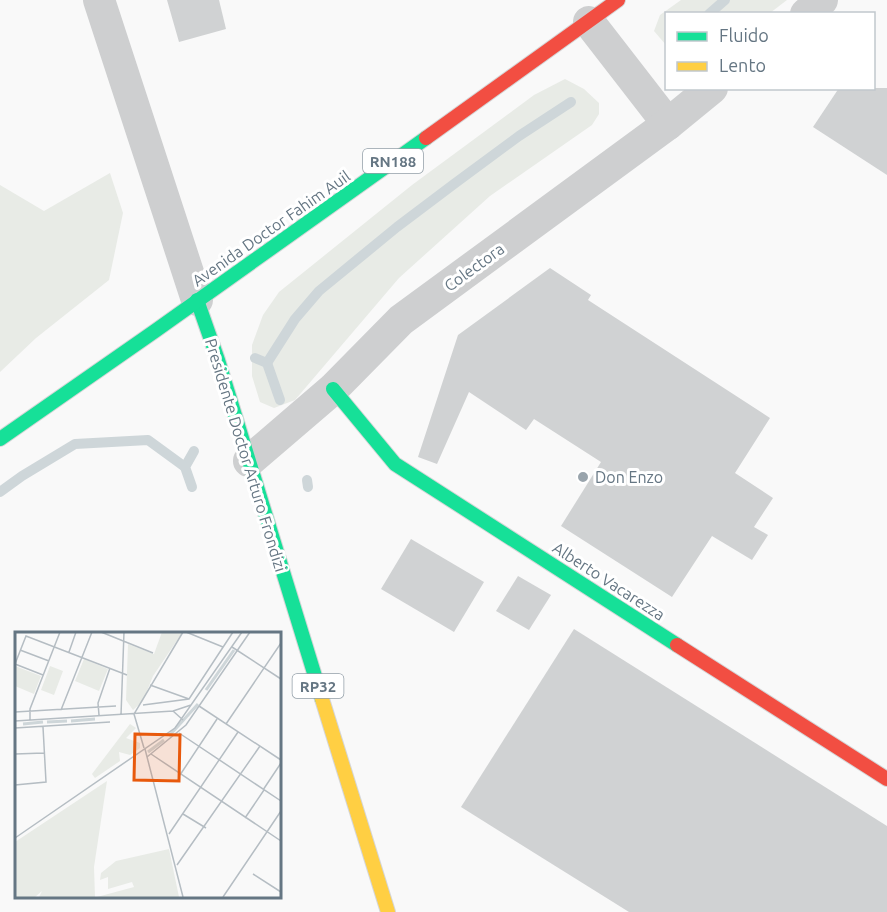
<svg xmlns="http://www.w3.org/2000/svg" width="887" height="912" font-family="Ubuntu,sans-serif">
  <rect width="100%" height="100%" fill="#f9f9f9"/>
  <!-- green -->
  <g fill="#e8ebe6">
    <path d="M 681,0 L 787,0 L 770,13 L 666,14 L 666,45 L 654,31 L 660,15 Z"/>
    <path d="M 565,79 L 584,89 L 599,103 L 599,114 L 592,125 L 490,196 L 399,278 L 295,400 L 274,408 L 260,402 L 252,376 L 252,345 L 263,315 L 279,292 L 412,185 L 534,95 Z"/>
    <path d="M 110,173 L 123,213 L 109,280 L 36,338 L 0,372 L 0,185 L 44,211 Z"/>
  </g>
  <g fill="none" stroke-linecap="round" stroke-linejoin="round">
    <!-- stream -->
    <g stroke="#ced6d9" stroke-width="10">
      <path d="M 709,14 L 725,0"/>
      <path d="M 255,358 L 267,363 L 295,319 L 319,291 L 397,227 L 454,184 L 519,136 L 571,102"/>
      <path d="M 267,363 L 280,400"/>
      <path d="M 307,480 L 308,487"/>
      <path d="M 192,487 L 185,467 L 194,451"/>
      <path d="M 0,492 L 22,476 L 75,444 L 148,440 L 185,467"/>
    </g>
  </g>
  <!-- building -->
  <g fill="#d0d2d3">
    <path d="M 167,0 L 219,0 L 226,29 L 179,42 Z"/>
    <path d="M 839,88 L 887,88 L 887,175 L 813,127 Z"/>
    <path d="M 550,268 L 591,295 L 588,300 L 770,418 L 735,473 L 773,498 L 754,527 L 768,535 L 752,560 L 712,536 L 672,597 L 561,526 L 601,462 L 534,419 L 526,430 L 469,392 L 437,464 L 418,457 L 458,335 Z"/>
    <path d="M 411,539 L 484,582 L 454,632 L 381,589 Z"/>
    <path d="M 518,576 L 551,595 L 529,630 L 496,611 Z"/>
    <path d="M 574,629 L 887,826 L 887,912 L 629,912 L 461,807 Z"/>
  </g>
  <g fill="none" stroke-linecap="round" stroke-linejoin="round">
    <defs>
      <g id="fast">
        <path d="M 197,300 L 218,360 L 322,699"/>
        <path d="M 333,389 L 395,464 L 677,645"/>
        <path d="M 0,439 L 155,331 L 426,138"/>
      </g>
      <path id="slow" d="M 322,699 L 388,912"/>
      <g id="jam">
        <path d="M 426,138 L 618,0"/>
        <path d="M 677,645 L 887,779"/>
      </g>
    </defs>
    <!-- fast casing -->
    <use href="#fast" stroke="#d5d6d7" stroke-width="16"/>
    <!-- slow casing -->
    <use href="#slow" stroke="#d5d6d7" stroke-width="16"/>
    <!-- jam casing -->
    <use href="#jam" stroke="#d5d6d7" stroke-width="16"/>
    <!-- street -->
    <g stroke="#cecfd0" stroke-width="32">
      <path d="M 99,0 L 197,300"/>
      <path d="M 806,14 L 822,0"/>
      <path d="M 589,22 L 668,124"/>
      <path d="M 249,461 L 333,389 L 401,320 L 668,124 L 712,88"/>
    </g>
    <!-- fast -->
    <use href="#fast" stroke="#16e098" stroke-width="14"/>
    <!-- slow -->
    <use href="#slow" stroke="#ffcf43" stroke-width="14"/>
    <!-- jam -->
    <use href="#jam" stroke="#f24e42" stroke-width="14"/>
  </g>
  <!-- markers -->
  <circle fill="#99a4ac" stroke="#fff" stroke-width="2" cx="583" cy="477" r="6"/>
  <g text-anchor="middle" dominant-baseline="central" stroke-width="6" stroke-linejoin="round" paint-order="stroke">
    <!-- shield labels -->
    <g fill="#fff" stroke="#939fa8" stroke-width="1.5">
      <rect x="363" y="149" width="60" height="24" rx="4.5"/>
      <rect x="292.5" y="674" width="51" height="24" rx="4.5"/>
    </g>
    <g font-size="15" font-weight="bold" fill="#657683">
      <text x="393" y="161">RN188</text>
      <text x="318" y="686">RP32</text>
    </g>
    <!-- street labels -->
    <g font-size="16" fill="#657683" stroke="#fff">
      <text transform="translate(271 228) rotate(-35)">Avenida Doctor Fahim Auil</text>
      <text transform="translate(474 267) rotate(-36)">Colectora</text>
      <text transform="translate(246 455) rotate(73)">Presidente Doctor Arturo Frondizi</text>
      <text transform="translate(609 581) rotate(33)">Alberto Vacarezza</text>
    </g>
    <!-- poi labels -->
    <g font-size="16" fill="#657683" stroke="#fff" text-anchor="start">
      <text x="595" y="477">Don Enzo</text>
    </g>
  </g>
  <!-- overview -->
  <g transform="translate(15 632)">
    <rect width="266" height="266" fill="#f9f9f9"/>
    <path d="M 147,0 L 167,1 L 138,44 L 128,69 L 118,78 L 111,68 L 113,12 L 139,22 ZM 69,27 L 93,37 L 84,59 L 60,49 ZM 0,34 L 26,44 L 19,62 L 0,54 ZM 35,34 L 48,39 L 39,63 L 26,58 ZM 115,92 L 121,96 L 111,106 L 125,111 L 125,116 L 115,123 L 104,120 L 105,129 L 80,146 L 77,142 ZM 92,149 L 79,235 L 80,265 L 24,265 L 27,259 L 20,265 L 0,265 L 0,210 ZM 154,217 L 164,265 L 82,265 L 119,255 L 117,250 L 93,257 L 93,245 L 85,248 L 86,241 L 101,229 Z" fill="#e8ebe6"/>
    <path fill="none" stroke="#ced6d9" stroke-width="3" d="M 191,58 L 219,18M 56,89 L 80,87M 32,90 L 52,89M 8,92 L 28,90M 154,104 L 183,72M 133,120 L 149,108"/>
    <path fill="none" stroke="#b5bdc3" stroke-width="1.5" d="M 86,0 L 138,21M 171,0 L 208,15M 217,15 L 266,47M 5,18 L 34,29M 54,20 L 61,0M 0,32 L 11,4 L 112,43M 0,32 L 28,43M 135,53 L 174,67M 128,73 L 174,67 L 218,0M 184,74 L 266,128M 46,78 L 77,0M 158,79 L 176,73M 0,80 L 101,74M 84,83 L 83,71 L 95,36M 106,83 L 109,0M 15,88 L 15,77 L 45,0M 0,89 L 158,79 L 168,88M 211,92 L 266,11M 0,96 L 95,90M 164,101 L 266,169M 129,116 L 119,82 L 168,0M 130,117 L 168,265M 0,122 L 29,121M 136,122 L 266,209M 132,125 L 171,93 L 235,0M 165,143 L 202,87M 0,153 L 31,150 L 28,95M 248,158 L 266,131M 168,182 L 191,196M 230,186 L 249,158M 154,202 L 223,100M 0,206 L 160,96 L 227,0M 162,233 L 245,114M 238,242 L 266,260M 208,265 L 266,179"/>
    <path fill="#e8590c" fill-opacity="0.15" stroke="#e8590c" stroke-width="3" d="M 120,102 L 165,103 L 164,149 L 119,148 Z"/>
    <rect width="266" height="266" fill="none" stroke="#657683" stroke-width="3"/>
  </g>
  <!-- legend -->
  <rect x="665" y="12" width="210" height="78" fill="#ffffff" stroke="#c1c8cd" stroke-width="1.5"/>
  <rect x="677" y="32" width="30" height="9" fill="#16e098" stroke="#c1c8cd" stroke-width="1.5"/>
  <text x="719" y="42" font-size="18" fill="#657683">Fluido</text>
  <rect x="677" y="62" width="30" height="9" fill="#ffcf43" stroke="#c1c8cd" stroke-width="1.5"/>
  <text x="719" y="72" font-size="18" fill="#657683">Lento</text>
</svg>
